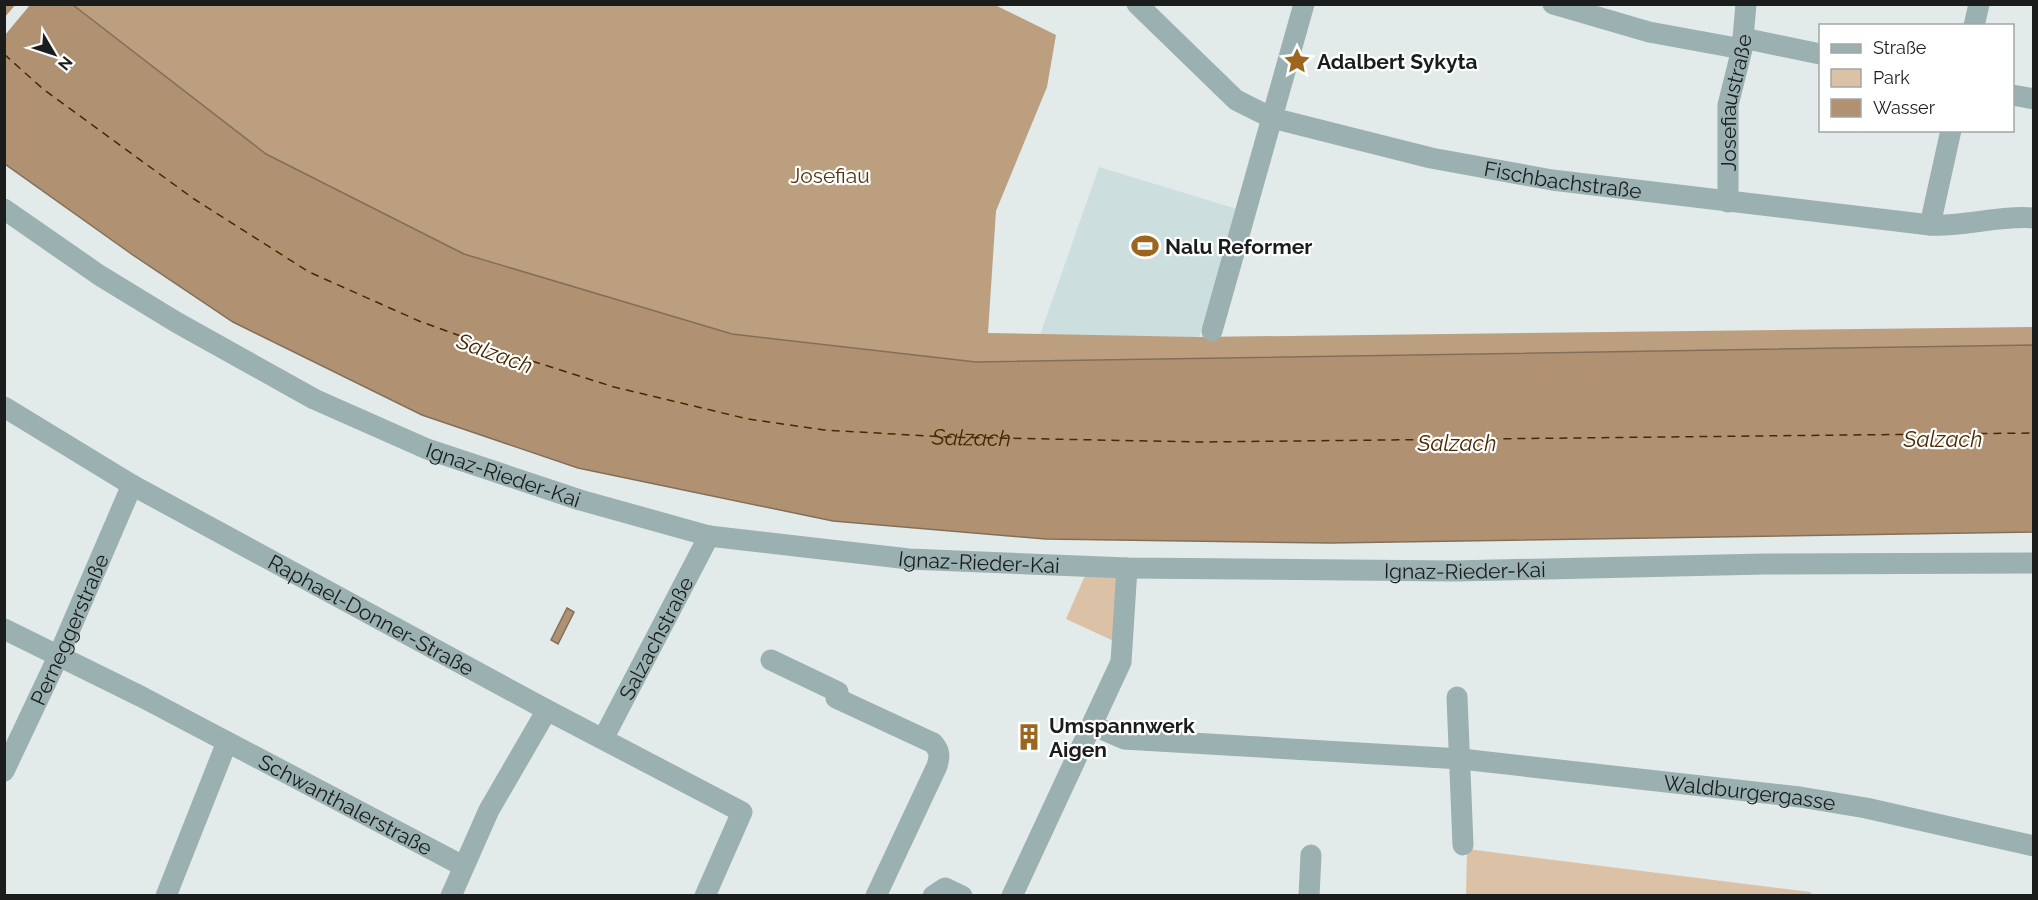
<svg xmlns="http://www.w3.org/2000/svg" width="2038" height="900" font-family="Raleway,sans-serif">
  <rect width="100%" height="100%" fill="#e2eaea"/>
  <!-- built -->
  <path fill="#cddede" d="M 1099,167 L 1237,209 L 1199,337 L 1040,335 Z"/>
  <!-- green -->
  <g fill="#dbc1a5">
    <path d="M 1087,571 L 1117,575 L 1116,642 L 1066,619 Z"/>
    <path d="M 1467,849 L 1810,892 L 1813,895 L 1466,896 Z"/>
  </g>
  <!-- forest -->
  <path fill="#bc9f7f" d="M 73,5 L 995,5 L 1056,35 L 1047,87 L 996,211 L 988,333 L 1199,337 L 2033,327 L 2033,345 L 976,362 L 732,334 L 464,254 L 266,154 Z"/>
  <!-- water -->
  <g fill="#b09273" stroke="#836f59" stroke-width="1.5">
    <path d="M 5,5 L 73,5 L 266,154 L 464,254 L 732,334 L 976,362 L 2033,345 L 2033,532 L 1330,543 L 1046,539 L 833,521 L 578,468 L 422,415 L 233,322 L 130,253 L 5,164 Z"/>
    <path d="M 567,608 L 574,612 L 558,644 L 551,640 Z"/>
  </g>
  <!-- pier -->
  <path fill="#e2eaea" d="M 16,4 L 30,5 L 5,35 L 5,17 Z"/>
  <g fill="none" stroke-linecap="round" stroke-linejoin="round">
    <!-- ferry -->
    <path stroke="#472900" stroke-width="1.5" stroke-dasharray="8 6" stroke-linecap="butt" id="s1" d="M 4,54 L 43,89 L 194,199 L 309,272 L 419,321 L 513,355 L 614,387 L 748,419 L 824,430 L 946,437 L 1201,442 L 2034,433"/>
    <!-- minor -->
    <g stroke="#9ab0b1" stroke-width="21">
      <path id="s2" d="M 1137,4 L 1236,100 L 1272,118 L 1431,158 L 1552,180 L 1930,225 C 1965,227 1999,215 2034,218"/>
      <path d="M 1553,4 L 1649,32 L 1742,49"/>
      <path d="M 1974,26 L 1979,4"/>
      <path d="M 1743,38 L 1820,54"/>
      <path d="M 2012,95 L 2034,99"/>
      <path id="s3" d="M 1728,202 L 1728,105 L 1742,49 L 1746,4"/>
      <path id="s4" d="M 4,209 L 99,275 L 176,322 L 314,399 L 427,449 L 580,500 L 709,536 L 909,559 L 1127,568 L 1454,571 L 1764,564 L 2034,563"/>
      <path d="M 1930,225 L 1951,130"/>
      <path d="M 1212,331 L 1304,4"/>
      <path id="s5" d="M 4,407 L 132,485 L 547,710 L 742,812 L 705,896"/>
      <path id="s6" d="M 4,629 L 142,697 L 463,866"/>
      <path d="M 771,660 L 838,692 L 836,698 L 933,743 C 940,751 940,756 937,766 L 876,896"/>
      <path d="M 1457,697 L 1463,845"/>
      <path id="s7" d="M 1092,725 L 1124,739 L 1461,759 L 1800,797 L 1866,808 L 2034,846"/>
      <path id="s8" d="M 603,739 L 709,536"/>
      <path id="s9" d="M 4,771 L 58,657 L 132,485"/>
      <path d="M 166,896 L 227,742"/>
      <path d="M 451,896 L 489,810 L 547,710"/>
      <path d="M 933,896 L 945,888 L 962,896"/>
      <path d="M 1012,896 L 1121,662 L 1127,568"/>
      <path d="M 1309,896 L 1311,855"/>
    </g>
  </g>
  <!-- icons -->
  <defs>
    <symbol id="sight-bare" viewBox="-9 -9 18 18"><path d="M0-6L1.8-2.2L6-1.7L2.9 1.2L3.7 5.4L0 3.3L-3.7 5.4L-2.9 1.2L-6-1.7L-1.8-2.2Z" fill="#9c661f" stroke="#fff" stroke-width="2.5" paint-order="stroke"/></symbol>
    <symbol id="stadium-bare" viewBox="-9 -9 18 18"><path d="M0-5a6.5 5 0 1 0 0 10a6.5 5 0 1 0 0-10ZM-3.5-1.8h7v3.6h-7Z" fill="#9c661f" stroke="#fff" stroke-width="2.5" paint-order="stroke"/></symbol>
    <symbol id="building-bare" viewBox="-9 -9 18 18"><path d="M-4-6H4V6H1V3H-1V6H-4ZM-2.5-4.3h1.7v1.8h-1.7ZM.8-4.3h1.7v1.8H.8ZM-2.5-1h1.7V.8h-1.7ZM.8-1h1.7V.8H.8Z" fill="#9c661f" stroke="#fff" stroke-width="2.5" paint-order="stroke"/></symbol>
  </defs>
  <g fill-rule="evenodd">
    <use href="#sight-bare" x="1278" y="42" width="38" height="38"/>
    <use href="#stadium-bare" x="1126" y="227" width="38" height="38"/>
    <use href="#building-bare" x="1010" y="718" width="38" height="38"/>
  </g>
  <g text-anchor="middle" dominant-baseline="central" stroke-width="4.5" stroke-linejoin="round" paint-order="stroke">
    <!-- poi labels -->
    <g font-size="21" font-weight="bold" fill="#1b1d1d" stroke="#fff" text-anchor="start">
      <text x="1317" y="61">Adalbert Sykyta</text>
      <text x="1165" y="246">Nalu Reformer</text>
      <text x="1049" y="725">Umspannwerk<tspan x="1049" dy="24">Aigen</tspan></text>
    </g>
    <!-- street labels -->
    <g font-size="21" fill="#1b1d1d" stroke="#fff">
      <text stroke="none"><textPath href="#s3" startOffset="100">Josefiaustraße</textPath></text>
      <text stroke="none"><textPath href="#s2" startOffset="476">Fischbachstraße</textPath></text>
      <text stroke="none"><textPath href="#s4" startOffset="568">Ignaz-Rieder-Kai</textPath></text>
      <text stroke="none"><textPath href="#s4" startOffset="1054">Ignaz-Rieder-Kai</textPath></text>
      <text stroke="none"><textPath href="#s4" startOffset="1540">Ignaz-Rieder-Kai</textPath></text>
      <text stroke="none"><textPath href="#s5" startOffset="422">Raphael-Donner-Straße</textPath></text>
      <text stroke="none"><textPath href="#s9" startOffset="156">Perneggerstraße</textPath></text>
      <text stroke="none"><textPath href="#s8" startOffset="114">Salzachstraße</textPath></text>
      <text stroke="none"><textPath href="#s7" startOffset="663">Waldburgergasse</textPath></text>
      <text stroke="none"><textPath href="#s6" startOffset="384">Schwanthalerstraße</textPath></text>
    </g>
    <!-- park labels -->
    <g font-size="21" fill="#53340c" stroke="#fff">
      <text x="830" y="175">Josefiau</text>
    </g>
    <!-- water labels -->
    <g font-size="22" font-style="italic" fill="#472900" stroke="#fff">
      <text transform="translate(495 353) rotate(20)">Salzach</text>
      <text stroke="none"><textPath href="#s1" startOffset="1064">Salzach</textPath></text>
      <text x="1943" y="439">Salzach</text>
      <text x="1457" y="443">Salzach</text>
    </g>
  </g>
  <!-- border -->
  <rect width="2038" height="900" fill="none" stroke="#1b1d1d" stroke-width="12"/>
  <!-- legend -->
  <rect x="1819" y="24" width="195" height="108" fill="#ffffff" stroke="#a4a5a5" stroke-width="1.5"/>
  <rect x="1831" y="44" width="30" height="9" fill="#9ab0b1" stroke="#a4a5a5" stroke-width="1.5"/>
  <text x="1873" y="54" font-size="18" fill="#1b1d1d">Straße</text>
  <rect x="1831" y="69" width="30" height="18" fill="#dbc1a5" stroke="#a4a5a5" stroke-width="1.5"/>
  <text x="1873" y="84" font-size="18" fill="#1b1d1d">Park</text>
  <rect x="1831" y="99" width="30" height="18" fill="#b09273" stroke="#a4a5a5" stroke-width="1.5"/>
  <text x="1873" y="114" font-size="18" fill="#1b1d1d">Wasser</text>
  <!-- north arrow -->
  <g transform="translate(54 54) rotate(129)" stroke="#ffffff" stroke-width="4.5" paint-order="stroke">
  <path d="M0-4.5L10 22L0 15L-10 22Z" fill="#1b1d1d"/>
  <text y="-9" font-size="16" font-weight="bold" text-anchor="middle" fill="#1b1d1d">N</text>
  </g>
</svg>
